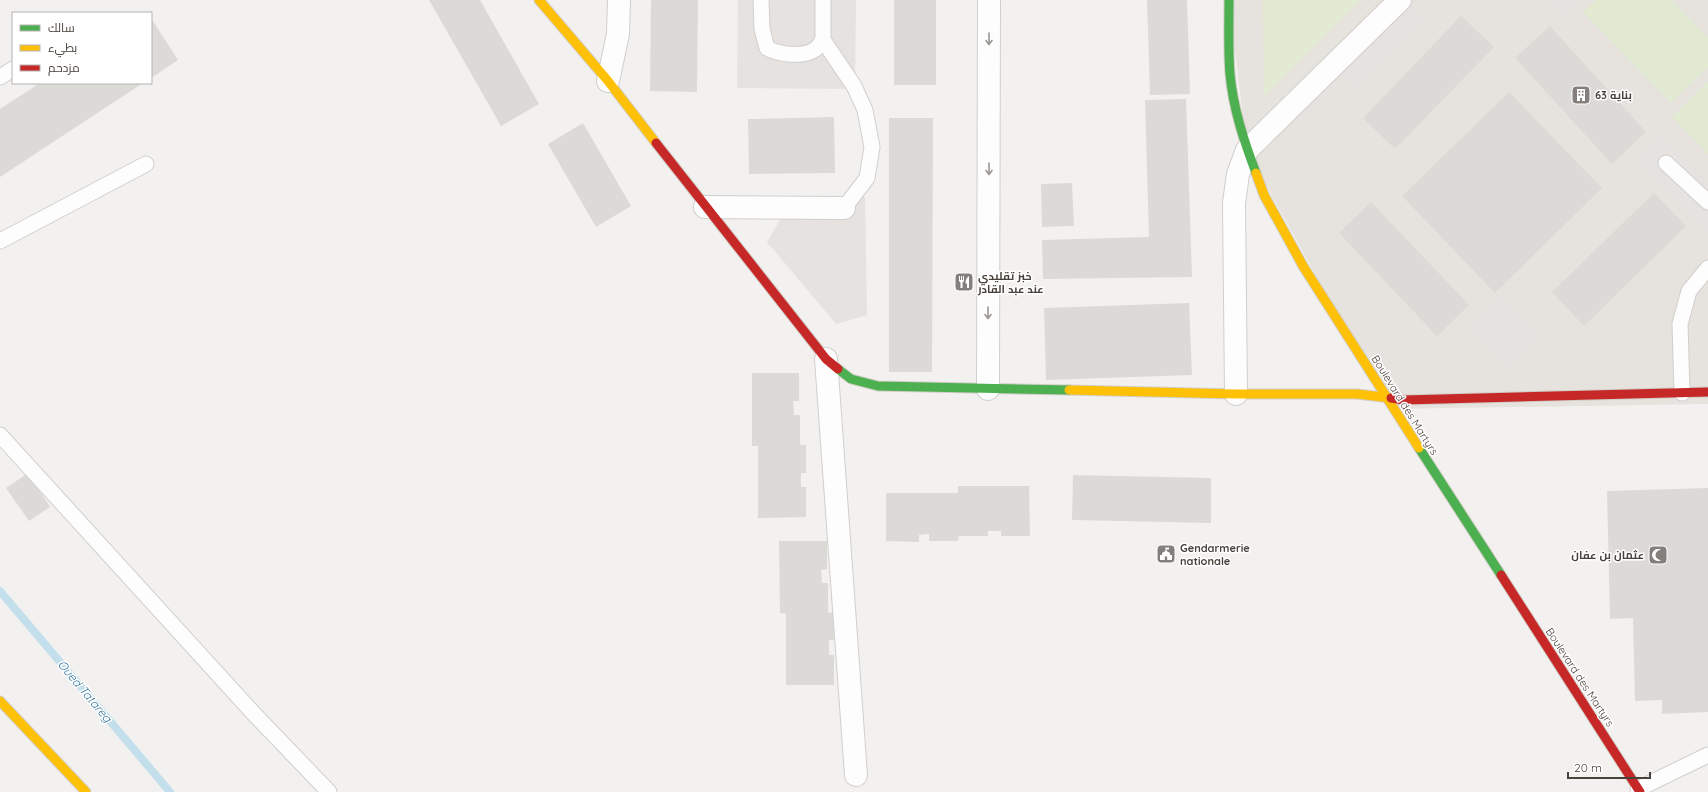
<svg xmlns="http://www.w3.org/2000/svg" width="1708" height="792" font-family="Quicksand,Cairo,sans-serif">
  <rect width="100%" height="100%" fill="#f3f1ef"/>
  <!-- residential -->
  <path fill="#e6e2dd" d="M 1229,0 L 1708,0 L 1708,404 L 1390,409 L 1247,151 Z"/>
  <!-- green -->
  <g fill="#e2ead2">
    <path d="M 1263,0 L 1360,0 L 1264,97 Z"/>
    <path d="M 1596,0 L 1671,0 L 1708,38 L 1708,67 L 1671,103 L 1583,12 Z"/>
    <path d="M 1708,81 L 1708,154 L 1672,117 Z"/>
  </g>
  <!-- parking -->
  <g fill="#e5e2e0">
    <path d="M 738,0 L 856,0 L 855,89 L 737,88 Z"/>
    <path d="M 1548,0 L 1582,0 L 1564,17 Z"/>
    <path d="M 1413,5 L 1427,19 L 1354,90 L 1340,76 Z"/>
    <path d="M 1660,133 L 1708,183 L 1708,238 L 1632,160 Z"/>
    <path d="M 865,197 L 867,315 L 836,324 L 767,242 L 793,198 Z"/>
    <path d="M 1502,293 L 1542,334 L 1505,370 L 1465,329 Z"/>
  </g>
  <g fill="none" stroke-linecap="round" stroke-linejoin="round">
    <!-- stream -->
    <path stroke="#c4dfec" stroke-width="8" d="M 0,591 L 170,792"/>
  </g>
  <!-- building -->
  <g fill="#dcdad7">
    <path d="M 429,0 L 480,0 L 539,104 L 501,126 Z"/>
    <path d="M 651,0 L 698,0 L 697,92 L 650,91 Z"/>
    <rect x="894" y="0" width="42" height="85"/>
    <path d="M 1147,0 L 1187,0 L 1190,94 L 1150,95 Z"/>
    <path d="M 1461,16 L 1494,47 L 1395,149 L 1363,118 Z"/>
    <path d="M 151,18 L 178,60 L 151,78 Z"/>
    <path d="M 1550,26 L 1646,132 L 1612,164 L 1515,58 Z"/>
    <path d="M 40,83 L 143,83 L 0,177 L 0,109 Z"/>
    <path d="M 1509,92 L 1602,188 L 1495,293 L 1402,196 Z"/>
    <path d="M 1186,99 L 1192,277 L 1043,279 L 1042,240 L 1149,237 L 1145,100 Z"/>
    <path d="M 834,117 L 835,173 L 749,174 L 748,119 Z"/>
    <path d="M 889,118 L 933,118 L 932,372 L 889,372 Z"/>
    <path d="M 583,123 L 631,206 L 596,227 L 548,144 Z"/>
    <path d="M 1072,183 L 1074,226 L 1042,227 L 1041,184 Z"/>
    <path d="M 1654,193 L 1686,226 L 1584,326 L 1552,292 Z"/>
    <path d="M 1371,202 L 1469,305 L 1437,336 L 1339,233 Z"/>
    <path d="M 1189,303 L 1192,375 L 1046,380 L 1044,308 Z"/>
    <path d="M 752,373 L 799,373 L 799,401 L 793,401 L 794,415 L 800,415 L 800,445 L 806,445 L 806,473 L 801,473 L 801,487 L 806,487 L 806,517 L 758,518 L 758,446 L 752,446 Z"/>
    <path d="M 28,473 L 50,507 L 29,521 L 6,488 Z"/>
    <path d="M 1073,475 L 1211,478 L 1211,523 L 1072,520 Z"/>
    <path d="M 958,486 L 1029,486 L 1030,536 L 1001,536 L 1001,531 L 988,531 L 988,536 L 959,536 L 958,541 L 929,541 L 929,534 L 919,535 L 919,542 L 886,541 L 886,493 L 958,493 Z"/>
    <path d="M 1708,488 L 1708,712 L 1662,714 L 1662,700 L 1635,701 L 1633,618 L 1610,619 L 1607,491 Z"/>
    <path d="M 779,541 L 827,541 L 827,569 L 821,570 L 822,583 L 828,583 L 828,613 L 834,612 L 834,640 L 829,640 L 829,655 L 834,655 L 834,685 L 786,685 L 786,614 L 780,613 Z"/>
  </g>
  <g fill="none" stroke-linecap="round" stroke-linejoin="round">
    <defs>
      <g id="lane">
        <path d="M 761,0 L 762,29 L 767,48 C 779,55 803,57 814,50 C 818,48 820,44 823,40"/>
        <path d="M 823,0 L 823,40 L 854,86 L 865,110 L 872,147 L 867,178 L 844,208"/>
        <path d="M 0,77 L 13,69"/>
        <path d="M 1666,163 L 1708,202"/>
        <path d="M 0,241 L 146,164"/>
        <path d="M 1682,393 L 1680,324 L 1689,291 L 1708,268"/>
        <path d="M 0,435 L 255,715 L 329,792"/>
        <path d="M 1638,789 L 1708,755"/>
      </g>
      <g id="street">
        <path d="M 608,81 L 618,34 L 619,0"/>
        <path d="M 705,207 L 844,208"/>
        <path d="M 826,359 L 856,775"/>
        <path d="M 988,389 L 989,0"/>
        <path d="M 1236,394 L 1234,203 L 1238,174 L 1247,150 L 1400,0"/>
      </g>
      <g id="fast">
        <path d="M 1229,0 C 1229,24 1228,50 1230,74 C 1233,108 1244,141 1256,173"/>
        <path d="M 838,369 L 851,379 L 878,386 L 1069,390"/>
        <path d="M 1419,448 L 1501,575"/>
      </g>
      <g id="slow">
        <path d="M 539,0 L 608,81 L 656,143"/>
        <path d="M 1256,173 L 1264,195 L 1303,266 L 1419,448"/>
        <path d="M 1069,390 L 1236,394 L 1357,394 L 1391,398"/>
        <path d="M 0,701 L 86,792"/>
      </g>
      <g id="jam">
        <path d="M 656,143 L 826,359 L 838,369"/>
        <path d="M 1391,398 L 1404,400 L 1708,392"/>
        <path d="M 1501,575 L 1640,792"/>
      </g>
    </defs>
    <!-- lane casing -->
    <use href="#lane" stroke="#d1cfcc" stroke-width="17"/>
    <!-- street casing -->
    <use href="#street" stroke="#d1cfcc" stroke-width="24"/>
    <!-- fast casing -->
    <use href="#fast" stroke="#d1cdc6" stroke-width="11"/>
    <!-- slow casing -->
    <use href="#slow" stroke="#d1cdc6" stroke-width="11"/>
    <!-- jam casing -->
    <use href="#jam" stroke="#d1cdc6" stroke-width="11"/>
    <!-- lane -->
    <use href="#lane" stroke="#fdfdfd" stroke-width="15"/>
    <!-- street -->
    <use href="#street" stroke="#fdfdfd" stroke-width="22"/>
    <!-- fast -->
    <use href="#fast" stroke="#4caf50" stroke-width="9"/>
    <!-- slow -->
    <use href="#slow" stroke="#ffc107" stroke-width="9"/>
    <!-- jam -->
    <use href="#jam" stroke="#c62828" stroke-width="9"/>
  </g>
  <!-- one-way arrows -->
  <defs><path id="oneway-shaft" d="M-6 0H5M1.5-3L5.5 0L1.5 3" fill="none" stroke-width="1.6" stroke-linecap="round" stroke-linejoin="round"/></defs>
  <g stroke="#9a9692">
    <use href="#oneway-shaft" transform="translate(989 39) rotate(90)"/>
    <use href="#oneway-shaft" transform="translate(989 169) rotate(90)"/>
    <use href="#oneway-shaft" transform="translate(988 313) rotate(90)"/>
  </g>
  <!-- icons -->
  <defs>
    <symbol id="building-square" viewBox="-11 -11 22 22"><rect x="-9" y="-9" width="18" height="18" rx="4" fill="#847f7a" stroke="#fff"/><path d="M-4-6H4V6H1V3H-1V6H-4ZM-2.5-4.3h1.7v1.8h-1.7ZM.8-4.3h1.7v1.8H.8ZM-2.5-1h1.7V.8h-1.7ZM.8-1h1.7V.8H.8Z" fill="#fff"/></symbol>
    <symbol id="restaurant-square" viewBox="-11 -11 22 22"><rect x="-9" y="-9" width="18" height="18" rx="4" fill="#847f7a" stroke="#fff"/><path d="M-5-6h1v4h1v-4h1v4h1v-4h1v5L-1.5 .5V6h-2V.5L-5-1ZM5-6V6H3V1.5H1.5Q1.5-4 5-6Z" fill="#fff"/></symbol>
    <symbol id="civic-square" viewBox="-11 -11 22 22"><rect x="-9" y="-9" width="18" height="18" rx="4" fill="#847f7a" stroke="#fff"/><path d="M-.6-6.5H3V-4.5H.6V-3L4-1V1h2V6H-6V1h2V-1L-.6-3ZM-1.2 2.5V6h2.4V2.5Z" fill="#fff"/></symbol>
    <symbol id="mosque-square" viewBox="-11 -11 22 22"><rect x="-9" y="-9" width="18" height="18" rx="4" fill="#847f7a" stroke="#fff"/><path d="M3.5-4.9A6 6 0 1 0 3.5 4.9A5 5 0 1 1 3.5-4.9Z" fill="#fff"/></symbol>
  </defs>
  <g fill-rule="evenodd">
    <use href="#building-square" x="1570" y="84" width="22" height="22"/>
    <use href="#restaurant-square" x="953" y="271" width="22" height="22"/>
    <use href="#civic-square" x="1155" y="543" width="22" height="22"/>
    <use href="#mosque-square" x="1647" y="544" width="22" height="22"/>
  </g>
  <g text-anchor="middle" dominant-baseline="central" stroke-width="3" stroke-linejoin="round" paint-order="stroke">
    <!-- poi labels -->
    <g font-size="11" font-weight="bold" fill="#49423b" stroke="#fff" text-anchor="start">
      <text x="1595" y="95">بناية 63</text>
      <text x="978" y="276">خبز تقليدي<tspan x="978" dy="13">عند عبد القادر</tspan></text>
      <text x="1180" y="548">Gendarmerie<tspan x="1180" dy="13">nationale</tspan></text>
      <text x="1644" y="555" text-anchor="end">عثمان بن عفان</text>
    </g>
    <!-- street labels -->
    <g font-size="11" fill="#49423b" stroke="#fff">
      <text transform="translate(1405 405) rotate(58)">Boulevard des Martyrs</text>
      <text transform="translate(1580 677) rotate(57)">Boulevard des Martyrs</text>
    </g>
    <!-- water labels -->
    <g font-size="12" font-style="italic" fill="#39799c" stroke="#fff">
      <text transform="translate(85 691) rotate(50)">Oued Tatareg</text>
    </g>
  </g>
  <!-- legend -->
  <rect x="12" y="12" width="140" height="72" fill="#ffffff" stroke="#b6b3b1"/>
  <rect x="20" y="25" width="20" height="6" fill="#4caf50" stroke="#b6b3b1"/>
  <text x="48" y="32" font-size="12" fill="#49423b">سالك</text>
  <rect x="20" y="45" width="20" height="6" fill="#ffc107" stroke="#b6b3b1"/>
  <text x="48" y="52" font-size="12" fill="#49423b">بطيء</text>
  <rect x="20" y="65" width="20" height="6" fill="#c62828" stroke="#b6b3b1"/>
  <text x="48" y="72" font-size="12" fill="#49423b">مزدحم</text>
  <!-- scale -->
  <path d="M1568 772v6h82v-6" fill="none" stroke="#49423b" stroke-width="2"/>
  <text x="1574" y="772" font-size="12" fill="#49423b" stroke="#ffffff" stroke-width="3" paint-order="stroke">20 m</text>
</svg>
